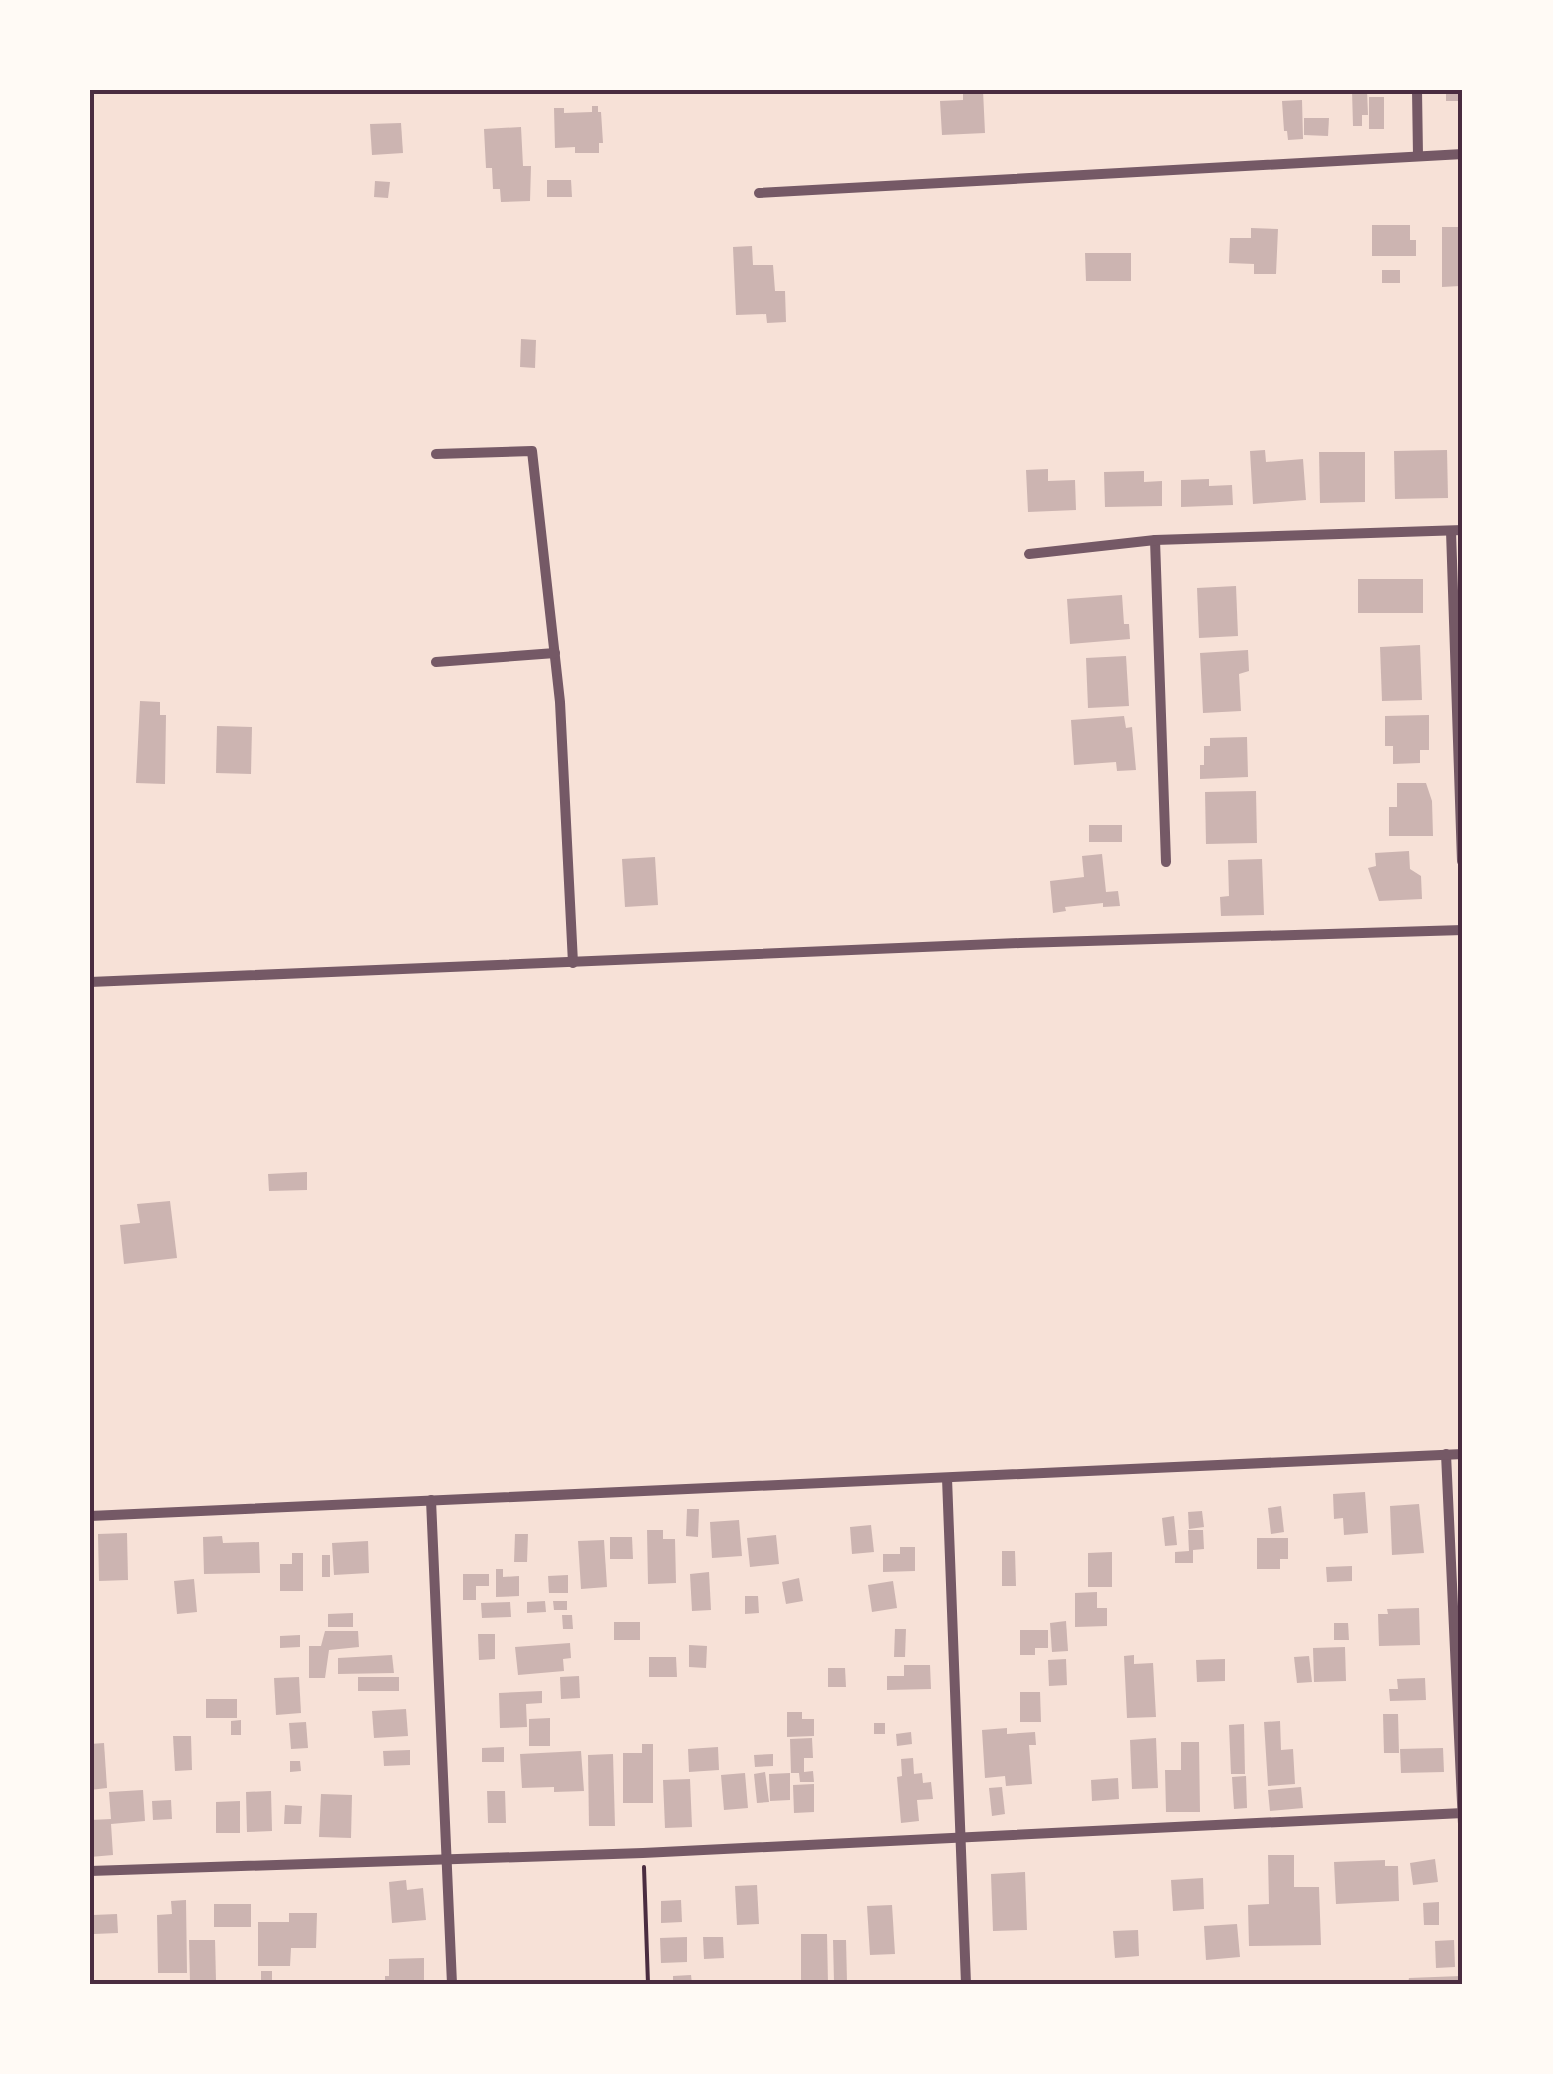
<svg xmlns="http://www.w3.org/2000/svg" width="1553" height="2074" font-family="'Space Grotesk',sans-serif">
  <rect width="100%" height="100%" fill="#f7e1d7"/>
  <!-- building -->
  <g fill="#ccb4b1">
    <path d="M 963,90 L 983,90 L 985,133 L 942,135 L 940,101 L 963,100 Z"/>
    <path d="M 1352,90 L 1367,90 L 1368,115 L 1362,115 L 1362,126 L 1353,126 Z"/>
    <rect x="1446" y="90" width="17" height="11"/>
    <rect x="1369" y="97" width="15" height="32"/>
    <path d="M 1302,100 L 1303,139 L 1288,140 L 1287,131 L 1284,131 L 1282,101 Z"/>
    <path d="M 592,106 L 598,106 L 598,112 L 601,112 L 603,143 L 599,143 L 599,153 L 575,153 L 575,147 L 555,148 L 554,108 L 564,108 L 564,113 L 592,112 Z"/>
    <path d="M 1304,118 L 1329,118 L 1328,136 L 1304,135 Z"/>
    <path d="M 401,123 L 403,153 L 372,155 L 370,124 Z"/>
    <path d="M 521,127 L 523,166 L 531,166 L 530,201 L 501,202 L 500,189 L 493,189 L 492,168 L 486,168 L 484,129 Z"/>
    <path d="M 547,180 L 571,180 L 572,197 L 547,197 Z"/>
    <path d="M 375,181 L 390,182 L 388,198 L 374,197 Z"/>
    <path d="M 1372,225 L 1410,225 L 1410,240 L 1416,240 L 1416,256 L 1372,256 Z"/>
    <path d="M 1442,227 L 1459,227 L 1460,286 L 1442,287 Z"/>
    <path d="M 1251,228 L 1278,229 L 1276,274 L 1254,274 L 1254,264 L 1229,263 L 1230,238 L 1251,238 Z"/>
    <path d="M 752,246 L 753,265 L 773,265 L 775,291 L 785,291 L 786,322 L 767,323 L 766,314 L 736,315 L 733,247 Z"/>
    <path d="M 1085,253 L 1131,253 L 1131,281 L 1086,281 Z"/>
    <rect x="1382" y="270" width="18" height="13"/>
    <path d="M 521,339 L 536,340 L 535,368 L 520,367 Z"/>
    <path d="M 1265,450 L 1266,462 L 1303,459 L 1306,500 L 1253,504 L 1250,451 Z"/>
    <path d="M 1447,450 L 1448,498 L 1395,499 L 1394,451 Z"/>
    <path d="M 1319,452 L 1365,452 L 1365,502 L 1320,503 Z"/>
    <path d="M 1048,469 L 1048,481 L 1075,480 L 1076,510 L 1028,512 L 1026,470 Z"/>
    <path d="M 1144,471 L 1144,482 L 1162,481 L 1162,506 L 1105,507 L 1104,472 Z"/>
    <path d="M 1209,479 L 1209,486 L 1232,485 L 1233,505 L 1181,507 L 1181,480 Z"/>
    <rect x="1358" y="579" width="65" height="34"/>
    <path d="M 1236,586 L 1238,636 L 1199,638 L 1197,588 Z"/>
    <path d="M 1122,595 L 1124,624 L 1129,624 L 1130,639 L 1070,644 L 1067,599 Z"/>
    <path d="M 1420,645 L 1422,700 L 1382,701 L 1380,647 Z"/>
    <path d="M 1248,650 L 1249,671 L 1239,674 L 1241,711 L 1203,713 L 1200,653 Z"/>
    <path d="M 1126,656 L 1129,706 L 1088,708 L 1086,658 Z"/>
    <path d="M 140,701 L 160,702 L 160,715 L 166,715 L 165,784 L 136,783 Z"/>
    <path d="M 1429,715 L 1429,750 L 1420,750 L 1420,763 L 1393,764 L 1393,746 L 1385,746 L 1385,716 Z"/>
    <path d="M 1124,716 L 1126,728 L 1132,727 L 1136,770 L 1117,771 L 1116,762 L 1074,765 L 1071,720 Z"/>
    <path d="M 217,726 L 252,727 L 251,774 L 216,773 Z"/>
    <path d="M 1247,737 L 1248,777 L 1200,779 L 1200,765 L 1204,765 L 1204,746 L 1210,746 L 1210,738 Z"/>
    <path d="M 1397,783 L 1426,783 L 1432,801 L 1433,836 L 1389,836 L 1389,807 L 1397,807 Z"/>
    <path d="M 1256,791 L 1257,843 L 1206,844 L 1205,792 Z"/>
    <rect x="1089" y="825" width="33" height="17"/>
    <path d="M 1409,851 L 1410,869 L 1421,876 L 1422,899 L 1379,901 L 1368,868 L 1376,866 L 1375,853 Z"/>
    <path d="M 1102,854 L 1106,892 L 1118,891 L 1120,906 L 1103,907 L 1103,903 L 1065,907 L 1066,911 L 1053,913 L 1050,881 L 1084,877 L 1082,856 Z"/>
    <path d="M 655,857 L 658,905 L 625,907 L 622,859 Z"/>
    <path d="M 1262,859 L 1264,915 L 1221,916 L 1220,897 L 1229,896 L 1228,860 Z"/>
    <path d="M 307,1172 L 307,1190 L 269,1191 L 268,1174 Z"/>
    <path d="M 170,1201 L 177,1258 L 124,1264 L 120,1225 L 140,1223 L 137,1204 Z"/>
    <path d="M 1365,1492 L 1368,1533 L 1344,1535 L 1343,1518 L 1334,1519 L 1333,1494 Z"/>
    <path d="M 1419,1504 L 1424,1553 L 1392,1555 L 1390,1506 Z"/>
    <path d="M 1281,1506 L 1284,1532 L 1271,1534 L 1268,1508 Z"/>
    <path d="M 687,1509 L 699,1509 L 698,1537 L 686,1536 Z"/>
    <path d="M 1202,1511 L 1204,1527 L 1189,1529 L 1188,1512 Z"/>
    <path d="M 1174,1516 L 1177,1545 L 1165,1546 L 1162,1518 Z"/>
    <path d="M 739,1520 L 742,1556 L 712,1558 L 710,1522 Z"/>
    <path d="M 871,1525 L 874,1552 L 852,1554 L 850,1527 Z"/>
    <path d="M 647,1530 L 663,1530 L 663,1539 L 675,1539 L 676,1583 L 648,1584 Z"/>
    <path d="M 1188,1530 L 1203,1530 L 1204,1549 L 1193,1550 L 1193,1563 L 1175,1563 L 1175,1552 L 1189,1551 Z"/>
    <path d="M 127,1533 L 128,1580 L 99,1581 L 98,1534 Z"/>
    <path d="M 515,1534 L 528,1534 L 527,1562 L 514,1562 Z"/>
    <path d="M 776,1535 L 779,1564 L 750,1567 L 747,1538 Z"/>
    <path d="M 222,1536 L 223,1543 L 259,1542 L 260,1573 L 204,1574 L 203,1537 Z"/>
    <path d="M 610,1537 L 632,1537 L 633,1559 L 610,1559 Z"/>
    <path d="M 1257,1538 L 1288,1538 L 1288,1559 L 1280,1559 L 1280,1569 L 1257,1569 Z"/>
    <path d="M 604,1540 L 607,1587 L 581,1589 L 578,1541 Z"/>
    <path d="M 368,1541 L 369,1573 L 334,1575 L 332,1543 Z"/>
    <path d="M 900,1547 L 915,1547 L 915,1571 L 883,1572 L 883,1554 L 900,1554 Z"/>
    <path d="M 1002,1551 L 1015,1551 L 1016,1586 L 1002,1586 Z"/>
    <path d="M 1112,1552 L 1112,1587 L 1088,1587 L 1088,1553 Z"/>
    <path d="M 292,1553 L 303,1553 L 303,1591 L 280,1591 L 280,1564 L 292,1564 Z"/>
    <rect x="322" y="1555" width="8" height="22"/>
    <path d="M 1352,1566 L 1352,1581 L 1327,1582 L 1326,1567 Z"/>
    <path d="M 496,1569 L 503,1569 L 503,1577 L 519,1576 L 519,1596 L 496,1597 Z"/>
    <path d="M 709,1572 L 711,1610 L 692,1611 L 690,1574 Z"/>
    <path d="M 463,1574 L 489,1574 L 489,1586 L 476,1586 L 476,1600 L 463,1600 Z"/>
    <path d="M 568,1575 L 568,1593 L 549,1593 L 548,1576 Z"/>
    <path d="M 799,1578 L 803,1601 L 786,1604 L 782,1582 Z"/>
    <path d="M 194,1579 L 197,1612 L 177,1614 L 174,1581 Z"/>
    <path d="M 893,1581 L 897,1608 L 872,1612 L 868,1585 Z"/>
    <path d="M 1097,1592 L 1097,1608 L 1107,1608 L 1107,1626 L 1075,1627 L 1075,1593 Z"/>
    <path d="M 745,1596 L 758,1596 L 759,1613 L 745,1614 Z"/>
    <path d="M 545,1601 L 546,1612 L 527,1613 L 527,1602 Z"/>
    <path d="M 553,1601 L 567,1601 L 567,1610 L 554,1610 Z"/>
    <path d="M 510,1602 L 511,1617 L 482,1618 L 481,1603 Z"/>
    <path d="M 1419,1608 L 1420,1645 L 1379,1646 L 1378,1614 L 1388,1614 L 1387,1609 Z"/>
    <path d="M 353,1613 L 353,1627 L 328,1627 L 328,1614 Z"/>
    <path d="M 562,1615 L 572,1615 L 573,1629 L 563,1629 Z"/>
    <path d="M 1066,1621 L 1068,1651 L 1052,1652 L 1050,1623 Z"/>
    <rect x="614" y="1622" width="26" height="18"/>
    <path d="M 1334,1623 L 1348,1623 L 1349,1640 L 1334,1640 Z"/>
    <path d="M 895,1629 L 906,1629 L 905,1657 L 894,1657 Z"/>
    <path d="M 1020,1630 L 1048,1630 L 1048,1648 L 1035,1648 L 1035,1655 L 1020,1655 Z"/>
    <path d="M 325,1631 L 358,1631 L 359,1647 L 329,1650 L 325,1678 L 309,1678 L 309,1646 L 321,1646 Z"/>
    <path d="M 478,1634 L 495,1634 L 495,1659 L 479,1660 Z"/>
    <path d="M 300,1635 L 300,1647 L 280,1648 L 280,1636 Z"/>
    <path d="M 570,1643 L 571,1658 L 563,1659 L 564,1671 L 518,1675 L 515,1647 Z"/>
    <path d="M 689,1645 L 707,1646 L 706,1668 L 689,1667 Z"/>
    <path d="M 1345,1647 L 1346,1681 L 1314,1682 L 1313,1648 Z"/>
    <path d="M 392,1655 L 394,1673 L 338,1674 L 338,1658 Z"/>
    <path d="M 1134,1655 L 1134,1664 L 1153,1663 L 1156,1717 L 1127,1718 L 1124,1656 Z"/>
    <path d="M 1309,1656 L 1312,1682 L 1297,1683 L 1294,1657 Z"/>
    <path d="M 649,1657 L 676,1657 L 677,1677 L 649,1677 Z"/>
    <path d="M 1066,1659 L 1067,1685 L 1049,1686 L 1048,1660 Z"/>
    <path d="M 1225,1659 L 1225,1681 L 1197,1682 L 1196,1660 Z"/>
    <path d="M 904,1665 L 930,1665 L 931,1689 L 887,1690 L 887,1676 L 904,1676 Z"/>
    <path d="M 828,1668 L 845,1668 L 846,1687 L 828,1687 Z"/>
    <path d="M 579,1676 L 580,1698 L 561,1699 L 560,1677 Z"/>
    <path d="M 299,1677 L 301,1713 L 276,1715 L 274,1678 Z"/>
    <rect x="358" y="1677" width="41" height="14"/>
    <path d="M 1425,1678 L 1426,1700 L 1390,1701 L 1389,1689 L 1398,1689 L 1397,1679 Z"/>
    <path d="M 542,1691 L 542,1703 L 526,1704 L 527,1727 L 500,1728 L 499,1693 Z"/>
    <path d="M 1020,1692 L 1040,1692 L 1041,1722 L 1020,1722 Z"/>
    <rect x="206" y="1699" width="31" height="19"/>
    <path d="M 406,1709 L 408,1736 L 374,1738 L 372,1711 Z"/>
    <path d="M 787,1712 L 802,1712 L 802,1719 L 814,1719 L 814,1736 L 787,1737 Z"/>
    <path d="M 1383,1714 L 1398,1714 L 1399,1753 L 1384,1753 Z"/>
    <path d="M 550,1718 L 550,1746 L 529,1746 L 529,1719 Z"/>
    <path d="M 241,1720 L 241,1735 L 231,1735 L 231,1721 Z"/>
    <path d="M 1280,1721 L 1281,1750 L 1293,1749 L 1295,1784 L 1268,1786 L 1264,1722 Z"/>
    <path d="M 306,1722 L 308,1748 L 291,1749 L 289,1723 Z"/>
    <rect x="874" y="1723" width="11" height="11"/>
    <path d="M 1244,1724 L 1245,1774 L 1231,1774 L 1229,1725 Z"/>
    <path d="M 1007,1728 L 1007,1734 L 1035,1732 L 1036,1745 L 1029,1745 L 1032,1784 L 1006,1786 L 1005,1776 L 985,1778 L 982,1730 Z"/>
    <path d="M 911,1732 L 912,1744 L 897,1746 L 896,1734 Z"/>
    <path d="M 173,1736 L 191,1736 L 192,1770 L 175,1771 Z"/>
    <path d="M 812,1738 L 813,1758 L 804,1758 L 804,1772 L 813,1771 L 814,1782 L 800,1782 L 799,1773 L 791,1773 L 790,1739 Z"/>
    <path d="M 1156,1738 L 1158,1788 L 1132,1789 L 1130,1740 Z"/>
    <path d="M 1181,1742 L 1199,1742 L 1200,1812 L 1166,1812 L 1165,1770 L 1181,1770 Z"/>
    <path d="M 104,1743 L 107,1788 L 90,1790 L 90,1744 Z"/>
    <path d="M 642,1744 L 653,1744 L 653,1803 L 623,1803 L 623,1753 L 642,1753 Z"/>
    <path d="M 504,1747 L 504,1762 L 482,1762 L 482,1748 Z"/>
    <path d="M 718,1747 L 719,1770 L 689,1772 L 688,1749 Z"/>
    <path d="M 1443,1748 L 1444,1772 L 1401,1773 L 1400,1749 Z"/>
    <path d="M 410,1750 L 410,1765 L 384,1766 L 383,1751 Z"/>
    <path d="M 581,1751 L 584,1791 L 554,1792 L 554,1787 L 522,1788 L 520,1754 Z"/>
    <path d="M 613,1754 L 615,1826 L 589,1826 L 588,1755 Z"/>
    <path d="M 773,1754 L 773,1766 L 755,1767 L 754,1755 Z"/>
    <path d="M 913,1758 L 914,1774 L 922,1773 L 923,1783 L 931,1782 L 933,1799 L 917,1800 L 919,1821 L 901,1823 L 897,1777 L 902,1776 L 901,1759 Z"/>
    <path d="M 290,1761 L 300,1761 L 301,1771 L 290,1772 Z"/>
    <path d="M 765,1772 L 769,1802 L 757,1803 L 754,1774 Z"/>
    <path d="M 745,1773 L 748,1808 L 724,1810 L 721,1775 Z"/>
    <path d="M 790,1773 L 790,1800 L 770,1801 L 769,1774 Z"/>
    <path d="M 1246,1776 L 1247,1808 L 1234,1809 L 1232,1777 Z"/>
    <path d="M 1118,1778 L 1119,1799 L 1092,1801 L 1091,1780 Z"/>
    <path d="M 690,1779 L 692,1827 L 665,1828 L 663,1780 Z"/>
    <path d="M 814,1784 L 814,1812 L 794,1813 L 793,1785 Z"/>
    <path d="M 1002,1787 L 1005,1814 L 992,1816 L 989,1788 Z"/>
    <path d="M 1301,1787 L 1303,1808 L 1270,1811 L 1268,1790 Z"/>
    <path d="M 143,1790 L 145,1821 L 111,1824 L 113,1855 L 90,1857 L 90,1820 L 111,1819 L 109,1792 Z"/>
    <path d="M 271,1791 L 272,1831 L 247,1832 L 246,1792 Z"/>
    <path d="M 487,1791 L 505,1791 L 506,1823 L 488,1823 Z"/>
    <path d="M 321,1794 L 352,1795 L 351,1838 L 319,1837 Z"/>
    <path d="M 171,1800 L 172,1819 L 153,1820 L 152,1801 Z"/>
    <path d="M 240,1801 L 240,1833 L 216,1833 L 216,1802 Z"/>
    <path d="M 285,1805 L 302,1806 L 301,1824 L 284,1824 Z"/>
    <path d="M 1268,1855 L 1294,1855 L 1294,1887 L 1319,1887 L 1321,1945 L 1249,1946 L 1248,1905 L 1269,1904 Z"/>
    <path d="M 1435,1859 L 1438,1882 L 1413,1885 L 1410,1863 Z"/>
    <path d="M 1385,1860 L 1385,1866 L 1398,1866 L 1399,1901 L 1336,1904 L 1334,1862 Z"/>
    <path d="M 1025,1872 L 1027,1930 L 993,1931 L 991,1874 Z"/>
    <path d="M 1203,1878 L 1204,1909 L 1173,1911 L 1171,1880 Z"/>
    <path d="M 406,1880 L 407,1890 L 423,1888 L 426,1920 L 392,1923 L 389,1882 Z"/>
    <path d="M 757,1885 L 759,1924 L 737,1925 L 735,1886 Z"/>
    <path d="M 186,1900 L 187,1973 L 158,1973 L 157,1915 L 172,1914 L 171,1901 Z"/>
    <path d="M 681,1900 L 682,1922 L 661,1923 L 661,1901 Z"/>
    <path d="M 1439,1902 L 1439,1925 L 1424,1925 L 1423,1903 Z"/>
    <rect x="214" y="1904" width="37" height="23"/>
    <path d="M 892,1905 L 895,1954 L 870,1955 L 867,1906 Z"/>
    <path d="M 289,1913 L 317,1913 L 316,1948 L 291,1948 L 290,1966 L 258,1966 L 258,1922 L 289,1922 Z"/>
    <path d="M 117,1914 L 118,1933 L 94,1934 L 93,1915 Z"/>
    <path d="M 1237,1924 L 1240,1957 L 1206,1960 L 1204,1926 Z"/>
    <path d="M 1138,1930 L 1139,1956 L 1115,1958 L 1113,1931 Z"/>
    <path d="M 801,1934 L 827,1934 L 828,1984 L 801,1984 Z"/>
    <path d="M 687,1937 L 687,1962 L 661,1963 L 660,1938 Z"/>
    <path d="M 703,1937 L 723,1937 L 724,1958 L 704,1959 Z"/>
    <path d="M 189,1940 L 215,1940 L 216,1981 L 190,1982 Z"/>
    <path d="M 833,1940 L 846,1940 L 847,1982 L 834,1982 Z"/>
    <path d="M 1454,1940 L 1455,1967 L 1436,1968 L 1435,1941 Z"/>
    <path d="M 424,1958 L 424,1984 L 385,1984 L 385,1976 L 389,1976 L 389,1959 Z"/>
    <rect x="261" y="1971" width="11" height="13"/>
    <path d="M 691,1975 L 692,1984 L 673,1984 L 673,1976 Z"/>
    <path d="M 1461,1976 L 1460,1984 L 1408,1984 L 1409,1978 Z"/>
    <path d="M 1401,1980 L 1401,1984 L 1374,1984 L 1374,1981 Z"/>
  </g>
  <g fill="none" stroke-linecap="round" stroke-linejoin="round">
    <!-- path -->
    <path stroke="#4a2c40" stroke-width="4" d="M 644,1867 L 648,1984"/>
    <!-- minor -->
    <g stroke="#755966" stroke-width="10">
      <path d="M 1417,90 L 1418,156"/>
      <path d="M 759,193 L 1463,154"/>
      <path d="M 436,454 L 532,451 L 560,702 L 573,963"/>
      <path d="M 1451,531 L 1462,861"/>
      <path d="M 1155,540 L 1166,862"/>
      <path d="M 1029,554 L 1155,540 L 1463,530"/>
      <path d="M 436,662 L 555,653"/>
      <path d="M 90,982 L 1020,943 L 1463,930"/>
      <path d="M 1446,1454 L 1463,1824"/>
      <path d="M 947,1478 L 966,1984"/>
      <path d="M 431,1500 L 452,1984"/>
      <path d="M 90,1516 L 1463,1454"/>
      <path d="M 90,1871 L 643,1853 L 1463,1813"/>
    </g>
  </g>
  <!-- border -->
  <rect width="1553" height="2074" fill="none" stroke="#fffaf5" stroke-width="185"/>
  <rect x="92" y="92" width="1368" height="1890" fill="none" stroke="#4a2c40" stroke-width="4"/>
</svg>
